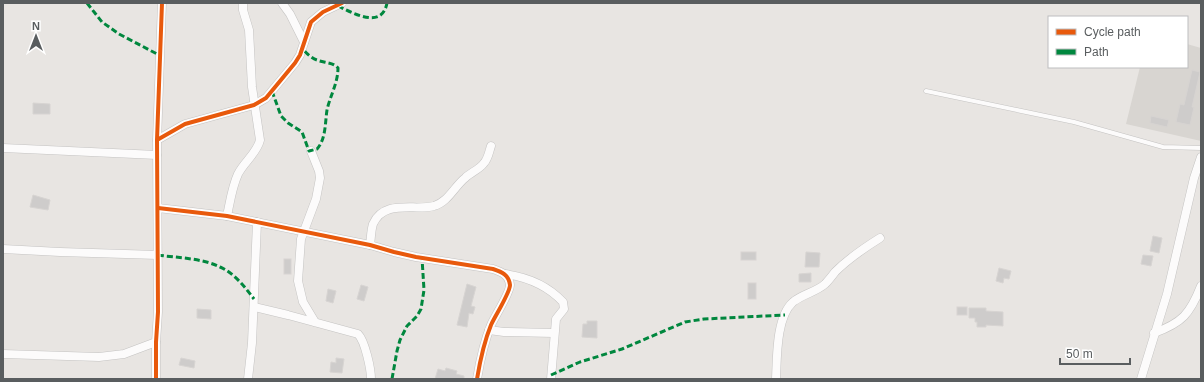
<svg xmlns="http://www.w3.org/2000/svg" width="1204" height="382" font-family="Arial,sans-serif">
  <rect width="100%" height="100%" fill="#e8e5e2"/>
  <!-- education -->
  <path fill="#d8d5d1" d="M 1187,44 L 1201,48 L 1201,141 L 1126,124 L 1140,67 L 1187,67 Z"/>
  <!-- building -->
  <g fill="#cecccb" stroke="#d7d4d2">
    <path d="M 1192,70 L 1200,72 L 1192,107 L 1194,107 L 1190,125 L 1176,122 L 1180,104 L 1184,105 Z"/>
    <path d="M 33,103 L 50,104 L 50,114 L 33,114 Z"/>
    <path d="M 1151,116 L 1169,120 L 1167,127 L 1150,123 Z"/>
    <path d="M 33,195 L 50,200 L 48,210 L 30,207 Z"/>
    <path d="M 1153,236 L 1162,238 L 1159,253 L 1150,251 Z"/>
    <rect x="741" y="252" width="15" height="8"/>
    <path d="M 806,252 L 820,253 L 819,267 L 805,267 Z"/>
    <path d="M 1143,255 L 1153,256 L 1151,266 L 1141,264 Z"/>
    <rect x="284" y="259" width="7" height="15"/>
    <path d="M 999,268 L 1011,271 L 1009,279 L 1004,278 L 1003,283 L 996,281 Z"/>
    <path d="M 811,273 L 811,282 L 799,282 L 799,274 Z"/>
    <rect x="748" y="283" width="8" height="16"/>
    <path d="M 467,284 L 476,287 L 471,306 L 475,307 L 473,314 L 469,313 L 467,327 L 457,325 Z"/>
    <path d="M 361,285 L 368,287 L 364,301 L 357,299 Z"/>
    <path d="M 328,289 L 336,291 L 333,303 L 326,301 Z"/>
    <rect x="957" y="307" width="10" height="8"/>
    <path d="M 969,308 L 986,308 L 986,311 L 1003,312 L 1003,326 L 986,325 L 986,327 L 977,327 L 977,322 L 975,322 L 975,318 L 969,318 Z"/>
    <path d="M 197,309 L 211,310 L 211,319 L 197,318 Z"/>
    <path d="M 587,321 L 597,321 L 597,338 L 582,337 L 583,324 L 587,324 Z"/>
    <path d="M 181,358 L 195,361 L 194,368 L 179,365 Z"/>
    <path d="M 336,358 L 344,359 L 342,373 L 330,372 L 331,362 L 336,363 Z"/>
    <path d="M 446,368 L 457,371 L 456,374 L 464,376 L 464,379 L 435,379 L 438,369 L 445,371 Z"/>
  </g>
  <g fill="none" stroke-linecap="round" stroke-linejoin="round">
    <defs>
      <path id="service" d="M 926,91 L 1074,122 L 1163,147 L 1201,148"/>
      <g id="minor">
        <path d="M 282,3 L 290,14 L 304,42"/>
        <path d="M 157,140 L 185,124 L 254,105 L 266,98 L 295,63 L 300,55 L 311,22 L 323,12 L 342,3"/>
        <path d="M 3,148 L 157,155"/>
        <path d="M 311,151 L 319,171 L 320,178 L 316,199 L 301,239 L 298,281 L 303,302 L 315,322"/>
        <path d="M 158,208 L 227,216 L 370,245 L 394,252 L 416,257 L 493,269 C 502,272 509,275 510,285 C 510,293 495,316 491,325 C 484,342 480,361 477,379"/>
        <path d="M 227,216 C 230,202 232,187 238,174 C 244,162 257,153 260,140 L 252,87 L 249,30 L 243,10 L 243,3"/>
        <path d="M 370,245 C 371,238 371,230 373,224 C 384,199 414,211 434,206 C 448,202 454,187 465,178 C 471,172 479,170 484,163 C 488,159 489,152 491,146"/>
        <path d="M 3,249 L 60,252 L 158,255"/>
        <path d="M 505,274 C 527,277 548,286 563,302 L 564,309 L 556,319 L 551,379"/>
        <path d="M 254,307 L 288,315 L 358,334 C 365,341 371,369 371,379"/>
        <path d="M 489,330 L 504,332 L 554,333"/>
        <path d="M 1154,333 C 1182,323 1190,314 1201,286"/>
        <path d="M 3,354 L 99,357 L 124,354 L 156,342"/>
        <path d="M 156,379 L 156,342 L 158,312 L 157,140 L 162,3"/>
        <path d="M 248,379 L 252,343 L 257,222"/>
        <path d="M 776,379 C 777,358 776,317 793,302 C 803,294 816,292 825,284 C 829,280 832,276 835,272 C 848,259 864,248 880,238"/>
        <path d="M 1141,379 L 1167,294 L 1194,178 L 1201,157"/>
      </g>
    </defs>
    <!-- service casing -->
    <use href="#service" stroke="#c4c3c2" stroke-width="5"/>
    <!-- minor casing -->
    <use href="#minor" stroke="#c4c3c2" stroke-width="9"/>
    <!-- service -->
    <use href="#service" stroke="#fcfbfb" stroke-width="4"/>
    <!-- minor -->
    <use href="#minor" stroke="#fcfbfb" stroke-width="8"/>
    <!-- quiet -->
    <g stroke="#00873e" stroke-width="3" stroke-dasharray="6 3" stroke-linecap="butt">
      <path d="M 87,3 L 102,22 L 119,34 L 159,55"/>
      <path d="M 338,6 C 353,13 382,30 387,3"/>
      <path d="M 272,91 L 281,116 L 288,123 L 302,132 L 309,151 L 317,149 C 326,139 325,123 327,110 C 330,96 338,83 338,68 C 333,62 324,63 317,60 C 311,58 306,53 302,48"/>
      <path d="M 158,255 C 178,258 202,258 220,267 C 234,273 245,287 254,299"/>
      <path d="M 551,375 L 580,362 L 622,349 L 685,322 L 704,319 L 785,315"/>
      <path d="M 392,379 L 397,351 L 400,340 L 407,326 L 417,316 L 421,309 L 424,290 L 422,258"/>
    </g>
    <defs>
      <g id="cycleway">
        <path d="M 157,140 L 185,124 L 254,105 L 266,98 L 295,63 L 300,55 L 311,22 L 323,12 L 342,3"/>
        <path d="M 158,208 L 227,216 L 370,245 L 394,252 L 416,257 L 493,269 C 502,272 509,275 510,285 C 510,293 495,316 491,325 C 484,342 480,361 477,379"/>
        <path d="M 156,379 L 156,342 L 158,312 L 157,140 L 162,3"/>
      </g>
    </defs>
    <!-- cycleway casing -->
    <use href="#cycleway" stroke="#fff" stroke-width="6"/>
    <!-- cycleway -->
    <use href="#cycleway" stroke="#e8590c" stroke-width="4"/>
  </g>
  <!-- border -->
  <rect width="1204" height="382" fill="none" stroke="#595d5f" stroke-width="8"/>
  <!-- legend -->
  <rect x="1048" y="16" width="140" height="52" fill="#ffffff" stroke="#bdbebf"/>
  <rect x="1056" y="29" width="20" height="6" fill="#e8590c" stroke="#bdbebf"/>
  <text x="1084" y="36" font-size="12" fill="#595d5f">Cycle path</text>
  <rect x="1056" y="49" width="20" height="6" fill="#00873e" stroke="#bdbebf"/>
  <text x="1084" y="56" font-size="12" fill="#595d5f">Path</text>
  <!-- north arrow -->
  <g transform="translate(36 36)" stroke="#ffffff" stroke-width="3" paint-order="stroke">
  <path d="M0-3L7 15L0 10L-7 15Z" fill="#595d5f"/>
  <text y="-6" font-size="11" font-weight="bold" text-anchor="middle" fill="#595d5f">N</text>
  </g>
  <!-- scale -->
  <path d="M1060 358v6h70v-6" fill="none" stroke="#595d5f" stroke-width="2"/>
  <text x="1066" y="358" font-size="12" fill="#595d5f" stroke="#ffffff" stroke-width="3" paint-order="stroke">50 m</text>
</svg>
